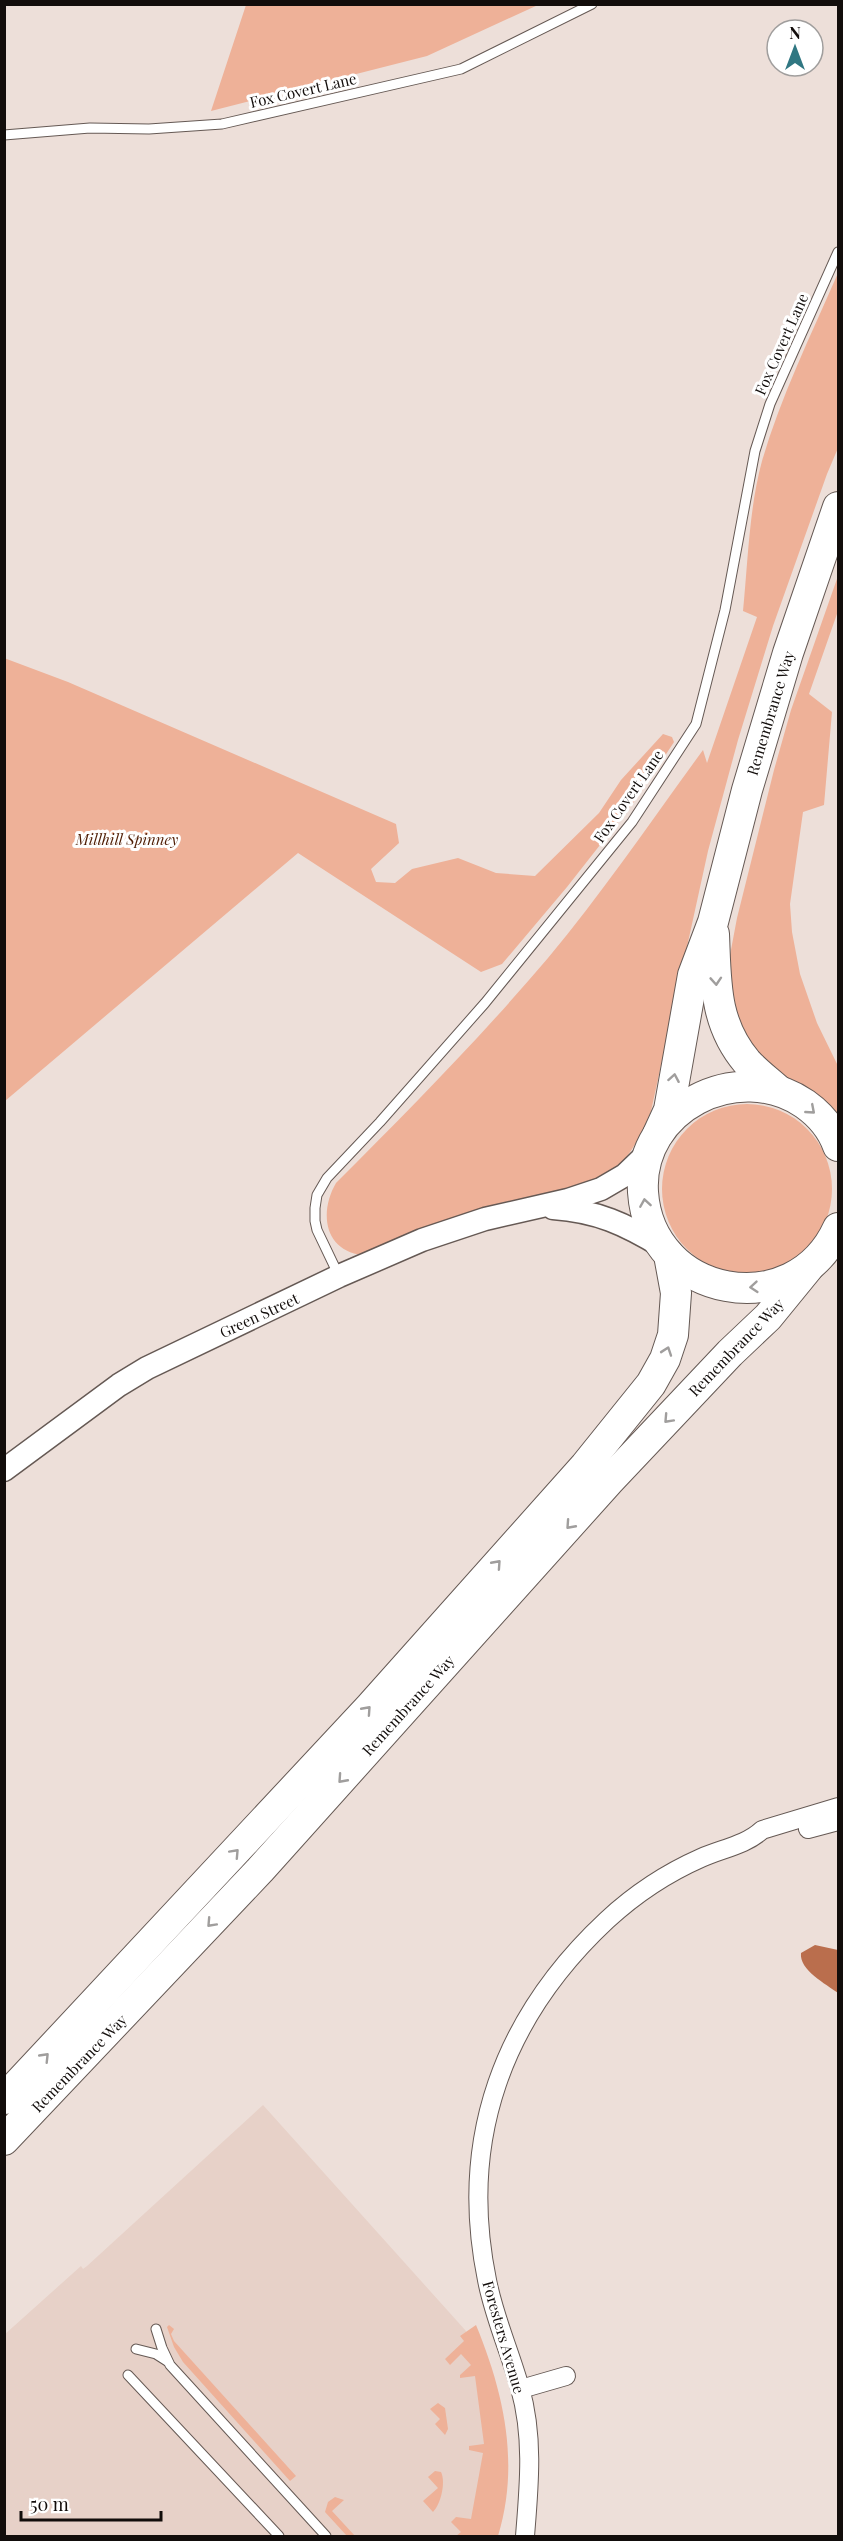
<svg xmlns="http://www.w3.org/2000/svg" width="843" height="2541" font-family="'Playfair Display',serif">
  <rect width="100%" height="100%" fill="#eddfd9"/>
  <!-- built -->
  <path fill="#e7d1c8" d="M 263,2105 L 466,2331 L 498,2418 L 485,2536 L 5,2536 L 4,2335 L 81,2266 L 83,2269 L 87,2266 Z"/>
  <!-- green -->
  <g fill="#eeb198">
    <path d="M 246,5 L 246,4 L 538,5 L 427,56 L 211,111 Z"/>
    <path d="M 838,273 L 838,448 L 827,474 L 773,626 L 738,740 L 708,851 L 651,1111 C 640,1137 627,1166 600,1180 C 569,1195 534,1196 501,1203 C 454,1214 408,1237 363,1255 C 324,1251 319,1212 336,1183 C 409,1110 481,1037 548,958 C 603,892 652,820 703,750 L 707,763 L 757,617 L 743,611 C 748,561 749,509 762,461 C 781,396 811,335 838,273 Z"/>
    <path d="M 838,576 L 838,611 L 809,694 L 832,712 L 824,805 L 803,812 L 790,904 L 792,932 L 800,974 L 817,1023 L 838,1066 L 838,1115 L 816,1093 L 779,1074 L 742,1036 L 727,971 L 737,918 L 774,770 L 791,710 Z"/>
    <path d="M 4,658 L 68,682 L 396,824 L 399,843 L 371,869 L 376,882 L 395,883 L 412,869 L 458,858 L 496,873 L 535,876 L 599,813 L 621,780 L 663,734 L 672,737 L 674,742 L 640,794 L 567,887 L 502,964 L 481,972 L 298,853 L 5,1101 Z"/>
    <circle cx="747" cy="1189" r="85"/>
    <path d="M 169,2325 L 174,2329 L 171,2334 L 174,2341 L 296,2476 L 290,2481 L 183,2362 L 174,2347 L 167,2327 Z"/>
    <path d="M 476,2325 C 504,2393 520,2464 498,2536 L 456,2536 L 461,2532 L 451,2522 L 456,2517 L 471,2519 L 483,2453 L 469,2450 L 469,2446 L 484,2444 L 475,2376 L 460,2378 L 460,2375 L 471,2365 L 461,2354 L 450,2365 L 445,2359 L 464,2341 L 460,2336 Z"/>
    <path d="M 438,2403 L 445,2408 L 448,2429 L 445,2435 L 435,2424 L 440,2419 L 430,2409 Z"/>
    <path d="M 435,2471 L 441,2472 C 446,2482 441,2504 433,2512 L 423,2501 L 438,2488 L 428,2477 Z"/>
    <path d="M 335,2497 L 344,2500 L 332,2511 L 355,2536 L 347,2536 L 325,2512 L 328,2502 Z"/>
  </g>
  <!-- water -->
  <path fill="#ba6e4d" d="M 815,1945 L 838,1950 L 838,1993 C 826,1984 799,1970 801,1953 Z"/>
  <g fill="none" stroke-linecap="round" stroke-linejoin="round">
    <defs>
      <g id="service">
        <path d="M 4,135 L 90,128 L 149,129 L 222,124 L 461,69 L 592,4"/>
        <path d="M 339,1276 L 317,1230 L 315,1221 L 315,1208 L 317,1195 L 327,1178 L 380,1122 L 485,1003 L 632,822 L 696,724 L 725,610 L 755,451 L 770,404 L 838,252"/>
        <path d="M 156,2329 L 162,2348 L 170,2365 L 326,2536"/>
        <path d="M 136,2349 L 156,2354 L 167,2361"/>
        <path d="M 128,2375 L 279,2536"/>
      </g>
      <g id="minor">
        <path d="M 808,1829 L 838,1821"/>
        <path d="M 521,2389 L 566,2376"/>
        <path d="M 525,2536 C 529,2487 534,2437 520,2388 C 510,2352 494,2317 487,2280 C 458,2139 503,2017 607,1920 C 634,1895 667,1873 701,1858 C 721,1849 746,1845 762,1830 L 838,1807"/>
      </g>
      <g id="tertiary">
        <path d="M 553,1208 C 597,1211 625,1224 663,1247"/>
        <path d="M 4,1470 L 119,1385 L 147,1368 L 339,1276 L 422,1240 L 485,1219 L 568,1200 L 601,1189 L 625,1175 L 650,1151"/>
      </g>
      <g id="trunk">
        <path d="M 714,934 C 716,982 714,1023 747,1062 C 756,1072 768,1081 778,1090"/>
        <path d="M 658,1134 L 669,1110 L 693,975 L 713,922 L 747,790 L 788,653 L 838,507"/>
        <path d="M 838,1146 C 832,1129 819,1114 805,1104 C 738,1058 638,1108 643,1192 C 650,1298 794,1325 838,1228"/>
        <path d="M 4,2099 L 370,1707 L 585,1466 L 651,1384 L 665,1359 L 673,1335 L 676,1293 L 669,1255"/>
        <path d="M 4,2140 L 260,1870 L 609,1481 L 730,1353 L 768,1317 L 808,1268"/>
      </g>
    </defs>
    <!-- service casing -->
    <use href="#service" stroke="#655954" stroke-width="11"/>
    <!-- minor casing -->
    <use href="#minor" stroke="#655954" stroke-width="20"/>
    <!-- tertiary casing -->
    <use href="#tertiary" stroke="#655954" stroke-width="25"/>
    <!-- trunk casing -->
    <use href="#trunk" stroke="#655954" stroke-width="32"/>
    <!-- service -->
    <use href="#service" stroke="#fff" stroke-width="9"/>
    <!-- minor -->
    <use href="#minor" stroke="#fff" stroke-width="18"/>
    <!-- tertiary -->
    <use href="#tertiary" stroke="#fff" stroke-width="22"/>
    <!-- trunk -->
    <use href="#trunk" stroke="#fff" stroke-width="30"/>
  </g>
  <!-- one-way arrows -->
  <defs><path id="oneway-chevron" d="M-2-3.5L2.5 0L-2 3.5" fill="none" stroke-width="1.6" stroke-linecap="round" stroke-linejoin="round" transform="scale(1.5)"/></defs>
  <g stroke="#a09e9d">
    <use href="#oneway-chevron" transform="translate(716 981) rotate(86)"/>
    <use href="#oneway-chevron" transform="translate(674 1078) rotate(-80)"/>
    <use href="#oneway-chevron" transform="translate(811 1110) rotate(41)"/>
    <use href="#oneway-chevron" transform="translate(645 1203) rotate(-99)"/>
    <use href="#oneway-chevron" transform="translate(754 1287) rotate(175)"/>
    <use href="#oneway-chevron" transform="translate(667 1351) rotate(-71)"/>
    <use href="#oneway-chevron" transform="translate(668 1419) rotate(133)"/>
    <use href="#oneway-chevron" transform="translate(570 1525) rotate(132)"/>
    <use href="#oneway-chevron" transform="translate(497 1564) rotate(-48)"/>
    <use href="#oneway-chevron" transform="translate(367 1710) rotate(-48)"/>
    <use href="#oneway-chevron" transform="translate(342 1779) rotate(132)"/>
    <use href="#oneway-chevron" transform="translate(235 1853) rotate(-47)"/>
    <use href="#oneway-chevron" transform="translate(211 1923) rotate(133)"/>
    <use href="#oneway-chevron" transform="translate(45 2057) rotate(-46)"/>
  </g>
  <g text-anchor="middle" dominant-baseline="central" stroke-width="6" stroke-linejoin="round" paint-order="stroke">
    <!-- street labels -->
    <g font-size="15" fill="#120d0b" stroke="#fff">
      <text transform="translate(303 90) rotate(-13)">Fox Covert Lane</text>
      <text transform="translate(781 344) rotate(-66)">Fox Covert Lane</text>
      <text transform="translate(770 713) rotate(-73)">Remembrance Way</text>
      <text transform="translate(628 796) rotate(-55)">Fox Covert Lane</text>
      <text transform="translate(259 1315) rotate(-25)">Green Street</text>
      <text transform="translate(736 1347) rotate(-46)">Remembrance Way</text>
      <text transform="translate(408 1705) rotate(-48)">Remembrance Way</text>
      <text transform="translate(79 2063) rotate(-46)">Remembrance Way</text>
      <text transform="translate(504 2337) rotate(74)">Foresters Avenue</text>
    </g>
    <!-- park labels -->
    <g font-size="15" font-style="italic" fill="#4f1d04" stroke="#fff">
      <text x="127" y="839">Millhill Spinney</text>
    </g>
  </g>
  <!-- border -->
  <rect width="843" height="2541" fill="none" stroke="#120d0b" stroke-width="12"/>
  <!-- north arrow -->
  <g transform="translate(795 48)"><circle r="28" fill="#ffffff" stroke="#a09e9d" stroke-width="1.5"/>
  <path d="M0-4.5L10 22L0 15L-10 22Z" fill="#307782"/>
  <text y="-9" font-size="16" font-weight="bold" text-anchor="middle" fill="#120d0b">N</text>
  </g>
  <!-- scale -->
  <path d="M21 2511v9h140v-9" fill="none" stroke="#120d0b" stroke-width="3"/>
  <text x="30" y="2511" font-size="18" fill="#120d0b" stroke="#ffffff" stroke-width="4.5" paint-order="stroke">50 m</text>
</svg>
